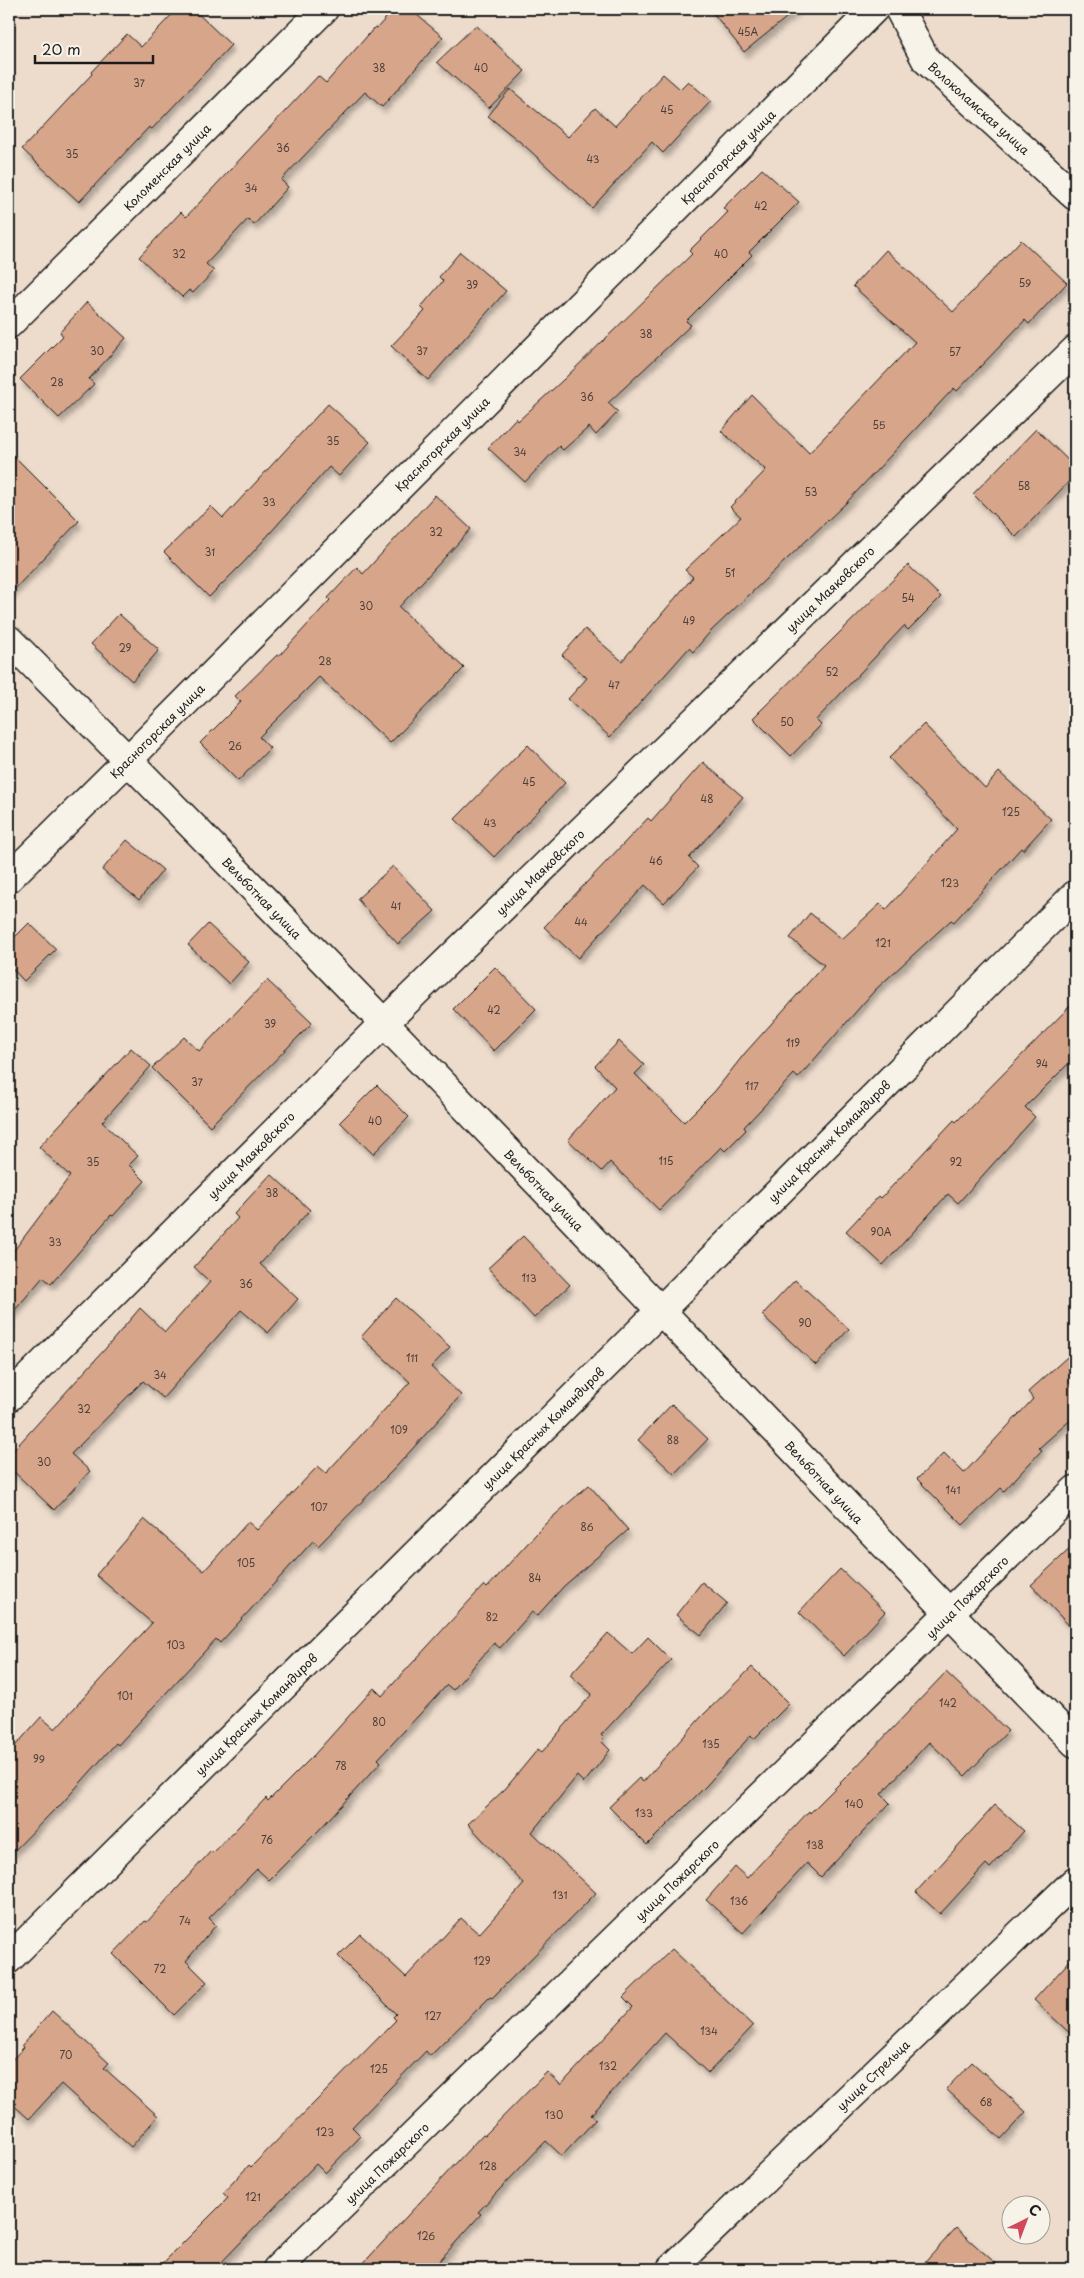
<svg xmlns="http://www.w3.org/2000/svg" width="1084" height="2278" font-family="'Playpen Sans',sans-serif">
  <defs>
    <filter id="shadow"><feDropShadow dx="3" dy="5.5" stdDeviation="2.5" flood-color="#0004"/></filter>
  </defs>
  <rect width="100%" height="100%" fill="#eddccc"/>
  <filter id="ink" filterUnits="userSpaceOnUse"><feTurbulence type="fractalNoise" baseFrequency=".02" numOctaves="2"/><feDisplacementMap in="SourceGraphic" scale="10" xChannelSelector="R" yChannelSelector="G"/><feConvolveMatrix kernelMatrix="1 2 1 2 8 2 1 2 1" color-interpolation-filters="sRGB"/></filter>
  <g filter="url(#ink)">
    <!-- building -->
    <g fill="#d7a58a" stroke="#1c1c1c" filter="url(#shadow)">
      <path d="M 177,9 L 193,9 L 231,45 L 152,129 L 149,127 L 79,202 L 22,149 L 92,74 L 91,72 L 127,34 L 141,47 Z"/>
      <path d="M 394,9 L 410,9 L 443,37 L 382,107 L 365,92 L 281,180 L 288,187 L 254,225 L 248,219 L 206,264 L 214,271 L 193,293 L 189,290 L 182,297 L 139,257 L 181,212 L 186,217 L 318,76 L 326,83 L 375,27 L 377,28 Z"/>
      <path d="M 710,9 L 797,9 L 744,52 Z"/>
      <path d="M 476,25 L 525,71 L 489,108 L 437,62 Z"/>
      <path d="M 663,74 L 680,89 L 688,81 L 711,101 L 663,153 L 652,142 L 592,208 L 525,146 L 488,116 L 510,89 L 568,137 L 595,108 L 615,126 Z"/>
      <path d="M 762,169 L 799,202 L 749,252 L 752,255 L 686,321 L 691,325 L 608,403 L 618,412 L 596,435 L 589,427 L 563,450 L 559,446 L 525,482 L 488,448 L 516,418 L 518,421 L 563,380 L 692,254 L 689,251 L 728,212 L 723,208 Z"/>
      <path d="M 1021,240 L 1067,283 L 1029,324 L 1025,320 L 957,391 L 954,388 L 846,503 L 710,632 L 693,652 L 689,648 L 610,737 L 568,699 L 587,678 L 562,655 L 585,629 L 622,661 L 693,577 L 685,570 L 741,517 L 730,507 L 766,470 L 721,431 L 752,395 L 809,453 L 915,342 L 853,286 L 886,250 L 953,312 Z"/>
      <path d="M 460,252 L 506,291 L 428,380 L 391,346 L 425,311 L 421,307 L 443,281 L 439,277 Z"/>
      <path d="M 87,302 L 126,338 L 89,379 L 94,384 L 59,418 L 20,379 L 63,336 L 60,332 Z"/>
      <path d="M 328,404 L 370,442 L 339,476 L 329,467 L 245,561 L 209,597 L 164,552 L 211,506 L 223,518 Z"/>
      <path d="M 1036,429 L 1075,467 L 1075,475 L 1016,537 L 973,494 Z"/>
      <path d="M 9,451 L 79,521 L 9,595 Z"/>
      <path d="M 435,495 L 471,529 L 399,607 L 464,668 L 390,743 L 319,677 L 259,737 L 270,748 L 238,781 L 200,743 L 241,702 L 235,696 L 277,655 L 279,656 L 330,600 L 328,598 L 357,567 L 363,574 Z"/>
      <path d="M 908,565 L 941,597 L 908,630 L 904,626 L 816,720 L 821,725 L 791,756 L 753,718 Z"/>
      <path d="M 119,614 L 159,650 L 132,681 L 91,644 Z"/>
      <path d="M 924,724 L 985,788 L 999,772 L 1051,819 L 1023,850 L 1021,848 L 954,922 L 951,920 L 875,990 L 798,1078 L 794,1074 L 744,1127 L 746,1130 L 725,1151 L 721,1147 L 659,1210 L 610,1162 L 602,1171 L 568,1140 L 615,1087 L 595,1066 L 619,1041 L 644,1065 L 635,1074 L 684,1122 L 715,1091 L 745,1053 L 824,965 L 790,938 L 810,913 L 842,939 L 880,904 L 886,910 L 957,829 L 889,758 Z"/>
      <path d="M 528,745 L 565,783 L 494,857 L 455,819 Z"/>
      <path d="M 703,762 L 743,797 L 689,858 L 698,867 L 664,903 L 645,885 L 578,958 L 544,927 L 648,818 L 651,821 Z"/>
      <path d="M 127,840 L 163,870 L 139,900 L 102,870 Z"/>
      <path d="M 393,866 L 435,911 L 398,944 L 357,899 Z"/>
      <path d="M 29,923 L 56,949 L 24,981 L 9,965 L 9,943 Z"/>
      <path d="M 208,924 L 249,962 L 229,984 L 188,945 Z"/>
      <path d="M 495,967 L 536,1009 L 494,1051 L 453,1009 Z"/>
      <path d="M 267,980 L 312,1023 L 210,1126 L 152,1068 L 184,1037 L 199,1051 Z"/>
      <path d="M 1075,1001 L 1075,1057 L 1025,1107 L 1035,1117 L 958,1203 L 948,1194 L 883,1265 L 846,1231 L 879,1196 L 881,1198 L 954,1120 L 956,1122 Z"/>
      <path d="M 131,1048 L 151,1066 L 102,1122 L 138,1156 L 129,1165 L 145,1181 L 113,1216 L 111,1215 L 51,1284 L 43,1277 L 9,1317 L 9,1257 L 70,1176 L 39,1147 Z"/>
      <path d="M 377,1085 L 409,1117 L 373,1154 L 340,1122 Z"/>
      <path d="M 271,1174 L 310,1210 L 260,1264 L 298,1299 L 268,1333 L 241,1310 L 163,1398 L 143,1381 L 71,1454 L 90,1471 L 54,1510 L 9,1467 L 9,1455 L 106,1348 L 140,1308 L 165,1332 L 210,1282 L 194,1267 L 238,1218 L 234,1214 Z"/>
      <path d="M 523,1236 L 570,1285 L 534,1318 L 488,1268 Z"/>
      <path d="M 795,1280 L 849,1329 L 816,1365 L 762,1315 Z"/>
      <path d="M 396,1298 L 450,1347 L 431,1367 L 461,1395 L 396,1467 L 318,1546 L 313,1541 L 220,1643 L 216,1639 L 118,1745 L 116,1743 L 57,1809 L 56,1808 L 9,1856 L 9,1753 L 41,1717 L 55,1729 L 152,1623 L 96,1575 L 144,1519 L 204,1571 L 248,1522 L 257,1530 L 318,1466 L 326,1473 L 410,1382 L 361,1337 Z"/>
      <path d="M 1075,1350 L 1075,1416 L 1039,1448 L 1042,1450 L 1004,1491 L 1001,1488 L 963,1525 L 917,1479 L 944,1453 L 964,1473 L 1033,1399 L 1028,1392 Z"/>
      <path d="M 672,1404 L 708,1439 L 674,1474 L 638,1440 Z"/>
      <path d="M 589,1485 L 628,1530 L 564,1586 L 537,1616 L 532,1612 L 500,1648 L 494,1643 L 453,1690 L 447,1685 L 378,1759 L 381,1762 L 319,1830 L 269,1880 L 257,1869 L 209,1918 L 216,1925 L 186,1961 L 207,1982 L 174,2015 L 113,1954 L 145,1921 L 147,1922 L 211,1851 L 213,1853 L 266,1798 L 268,1801 L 314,1755 L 374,1688 L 382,1696 L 484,1585 L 487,1588 L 547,1522 Z"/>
      <path d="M 1075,1544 L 1075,1632 L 1031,1585 Z"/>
      <path d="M 840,1569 L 885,1612 L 844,1656 L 799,1612 Z"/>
      <path d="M 702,1582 L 727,1603 L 701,1635 L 676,1615 Z"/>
      <path d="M 608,1633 L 632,1654 L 648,1637 L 671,1660 L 601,1735 L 604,1738 L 601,1741 L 610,1750 L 584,1783 L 577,1776 L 532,1832 L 596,1893 L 492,1998 L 490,1997 L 430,2056 L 426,2051 L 352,2127 L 361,2136 L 325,2173 L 316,2164 L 215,2269 L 157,2269 L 228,2198 L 223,2193 L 249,2165 L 251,2167 L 396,2020 L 393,2017 L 396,2014 L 338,1956 L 360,1934 L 406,1977 L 461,1918 L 479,1934 L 524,1884 L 468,1824 L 506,1788 L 538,1749 L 542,1752 L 592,1694 L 570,1675 Z"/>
      <path d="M 752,1667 L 789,1704 L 754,1739 L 751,1735 L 707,1785 L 647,1845 L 609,1807 L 639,1778 L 643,1782 L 702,1716 Z"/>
      <path d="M 946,1672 L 1008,1731 L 965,1776 L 929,1742 L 881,1794 L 890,1803 L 821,1877 L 807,1863 L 743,1933 L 706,1900 L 735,1867 L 747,1878 L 809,1811 L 810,1813 L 854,1769 Z"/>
      <path d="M 995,1805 L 1024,1831 L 990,1868 L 986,1864 L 940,1914 L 916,1892 Z"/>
      <path d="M 672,1949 L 753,2026 L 708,2073 L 665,2033 L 591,2115 L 596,2119 L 562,2156 L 546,2141 L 478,2212 L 481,2214 L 432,2269 L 358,2269 L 483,2134 L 485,2135 L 547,2072 L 561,2085 L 633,2007 L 623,1997 Z"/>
      <path d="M 1075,1955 L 1075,2038 L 1034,2000 Z"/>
      <path d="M 52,2011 L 109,2063 L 104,2068 L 158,2116 L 131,2147 L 61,2084 L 29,2119 L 9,2101 L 9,2063 L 24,2047 L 22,2045 Z"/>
      <path d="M 972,2062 L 1026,2112 L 1001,2139 L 946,2089 Z"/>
      <path d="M 956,2228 L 1002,2269 L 919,2269 Z"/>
    </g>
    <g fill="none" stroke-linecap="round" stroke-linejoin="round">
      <defs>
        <g id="minor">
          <path d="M 899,9 L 926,60 L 1075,196"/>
          <path d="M 9,324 L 324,9"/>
          <path d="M 9,640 C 237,869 462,1103 686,1337 C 816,1472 944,1609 1075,1743"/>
          <path d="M 9,878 L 128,760 L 874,9"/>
          <path d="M 9,1397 L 384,1023 L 1075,350"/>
          <path d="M 9,1959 L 642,1329 L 1075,895"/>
          <path d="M 277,2269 L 1075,1490"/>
          <path d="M 671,2269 L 1075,1881"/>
        </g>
      </defs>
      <!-- minor casing -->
      <use href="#minor" stroke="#1c1c1c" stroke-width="31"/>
      <!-- minor -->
      <use href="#minor" stroke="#f7f3e8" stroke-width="28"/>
    </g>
  </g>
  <g text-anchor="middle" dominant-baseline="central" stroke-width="4.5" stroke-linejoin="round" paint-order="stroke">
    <!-- number labels -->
    <g font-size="10" fill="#4b3e38">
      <text x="748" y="31">45А</text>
      <text x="379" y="67">38</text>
      <text x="481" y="67">40</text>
      <text x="139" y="82">37</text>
      <text x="667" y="109">45</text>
      <text x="283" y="147">36</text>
      <text x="72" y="153">35</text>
      <text x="593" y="158">43</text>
      <text x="251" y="187">34</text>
      <text x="761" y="205">42</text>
      <text x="179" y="253">32</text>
      <text x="721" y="253">40</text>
      <text x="1025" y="282">59</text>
      <text x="472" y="284">39</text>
      <text x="646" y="333">38</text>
      <text x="97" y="350">30</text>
      <text x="422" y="350">37</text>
      <text x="955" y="351">57</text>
      <text x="57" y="381">28</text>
      <text x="587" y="396">36</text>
      <text x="879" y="424">55</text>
      <text x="333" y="440">35</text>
      <text x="520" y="451">34</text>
      <text x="1024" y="485">58</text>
      <text x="811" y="491">53</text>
      <text x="269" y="501">33</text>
      <text x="436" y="531">32</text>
      <text x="210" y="551">31</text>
      <text x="730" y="572">51</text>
      <text x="908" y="597">54</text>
      <text x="366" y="605">30</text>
      <text x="689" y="620">49</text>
      <text x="125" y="647">29</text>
      <text x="325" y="660">28</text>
      <text x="832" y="671">52</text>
      <text x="614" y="684">47</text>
      <text x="787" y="721">50</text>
      <text x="235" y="745">26</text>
      <text x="529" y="781">45</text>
      <text x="707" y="798">48</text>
      <text x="1011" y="811">125</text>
      <text x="490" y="822">43</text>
      <text x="656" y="860">46</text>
      <text x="950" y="882">123</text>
      <text x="396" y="905">41</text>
      <text x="581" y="921">44</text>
      <text x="883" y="942">121</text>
      <text x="494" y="1009">42</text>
      <text x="270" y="1023">39</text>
      <text x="793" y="1042">119</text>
      <text x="1042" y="1063">94</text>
      <text x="197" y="1081">37</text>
      <text x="752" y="1085">117</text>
      <text x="375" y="1120">40</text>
      <text x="666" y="1160">115</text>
      <text x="93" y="1161">35</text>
      <text x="956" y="1161">92</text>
      <text x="272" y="1192">38</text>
      <text x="881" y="1231">90А</text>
      <text x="55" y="1241">33</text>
      <text x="529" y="1277">113</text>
      <text x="246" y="1283">36</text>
      <text x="805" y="1322">90</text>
      <text x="412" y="1357">111</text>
      <text x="160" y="1374">34</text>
      <text x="84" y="1408">32</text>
      <text x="399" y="1429">109</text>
      <text x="673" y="1439">88</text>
      <text x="44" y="1461">30</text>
      <text x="953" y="1489">141</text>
      <text x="319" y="1506">107</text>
      <text x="587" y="1526">86</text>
      <text x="246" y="1562">105</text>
      <text x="535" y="1577">84</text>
      <text x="492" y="1616">82</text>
      <text x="176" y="1644">103</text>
      <text x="125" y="1695">101</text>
      <text x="948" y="1702">142</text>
      <text x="379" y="1721">80</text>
      <text x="711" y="1743">135</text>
      <text x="39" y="1758">99</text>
      <text x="341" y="1765">78</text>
      <text x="854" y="1803">140</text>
      <text x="644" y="1812">133</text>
      <text x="267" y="1839">76</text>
      <text x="815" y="1844">138</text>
      <text x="560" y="1894">131</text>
      <text x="739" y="1900">136</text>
      <text x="185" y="1920">74</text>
      <text x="482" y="1960">129</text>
      <text x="160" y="1968">72</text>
      <text x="433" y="2015">127</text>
      <text x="709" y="2030">134</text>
      <text x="66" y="2054">70</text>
      <text x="608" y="2065">132</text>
      <text x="379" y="2068">125</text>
      <text x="986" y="2101">68</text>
      <text x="554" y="2114">130</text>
      <text x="325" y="2131">123</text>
      <text x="488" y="2165">128</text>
      <text x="253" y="2196">121</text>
      <text x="426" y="2235">126</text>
    </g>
    <!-- street labels -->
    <g font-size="12" fill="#1c1c1c" stroke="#f7f3e8">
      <text transform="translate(979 108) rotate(42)">Волоколамская улица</text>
      <text transform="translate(728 157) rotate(-45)">Красногорская улица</text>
      <text transform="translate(167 167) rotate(-45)">Коломенская улица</text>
      <text transform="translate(442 444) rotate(-45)">Красногорская улица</text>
      <text transform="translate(830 589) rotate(-44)">улица Маяковского</text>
      <text transform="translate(157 731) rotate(-45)">Красногорская улица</text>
      <text transform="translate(540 872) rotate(-44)">улица Маяковского</text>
      <text transform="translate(262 898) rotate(46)">Вельботная улица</text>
      <text transform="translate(829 1141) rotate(-45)">улица Красных Командиров</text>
      <text transform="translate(251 1155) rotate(-45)">улица Маяковского</text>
      <text transform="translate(544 1190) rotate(46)">Вельботная улица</text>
      <text transform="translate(543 1428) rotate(-45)">улица Красных Командиров</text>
      <text transform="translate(824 1482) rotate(47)">Вельботная улица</text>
      <text transform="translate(967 1597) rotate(-45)">улица Пожарского</text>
      <text transform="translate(256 1714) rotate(-45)">улица Красных Командиров</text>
      <text transform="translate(677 1880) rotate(-44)">улица Пожарского</text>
      <text transform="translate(873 2075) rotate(-44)">улица Стрельца</text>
      <text transform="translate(387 2163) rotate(-44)">улица Пожарского</text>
    </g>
  </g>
  <!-- margin -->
  <rect width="1084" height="2278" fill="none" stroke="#f7f3e8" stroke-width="30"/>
  <rect x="15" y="15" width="1054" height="2248" fill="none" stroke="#1c1c1c" stroke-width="2" filter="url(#ink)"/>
  <!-- north arrow -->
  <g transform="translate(1026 2220) rotate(42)"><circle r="24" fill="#f7f3e8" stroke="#9f9d96"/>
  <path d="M0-4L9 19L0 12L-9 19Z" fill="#d1495b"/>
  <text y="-8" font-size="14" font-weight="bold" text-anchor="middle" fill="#1c1c1c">С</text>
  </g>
  <!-- scale -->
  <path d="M35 55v8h118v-8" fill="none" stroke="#1c1c1c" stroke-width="2.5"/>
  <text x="42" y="55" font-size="15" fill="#1c1c1c" stroke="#f7f3e8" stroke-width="4" paint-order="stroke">20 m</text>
</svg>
